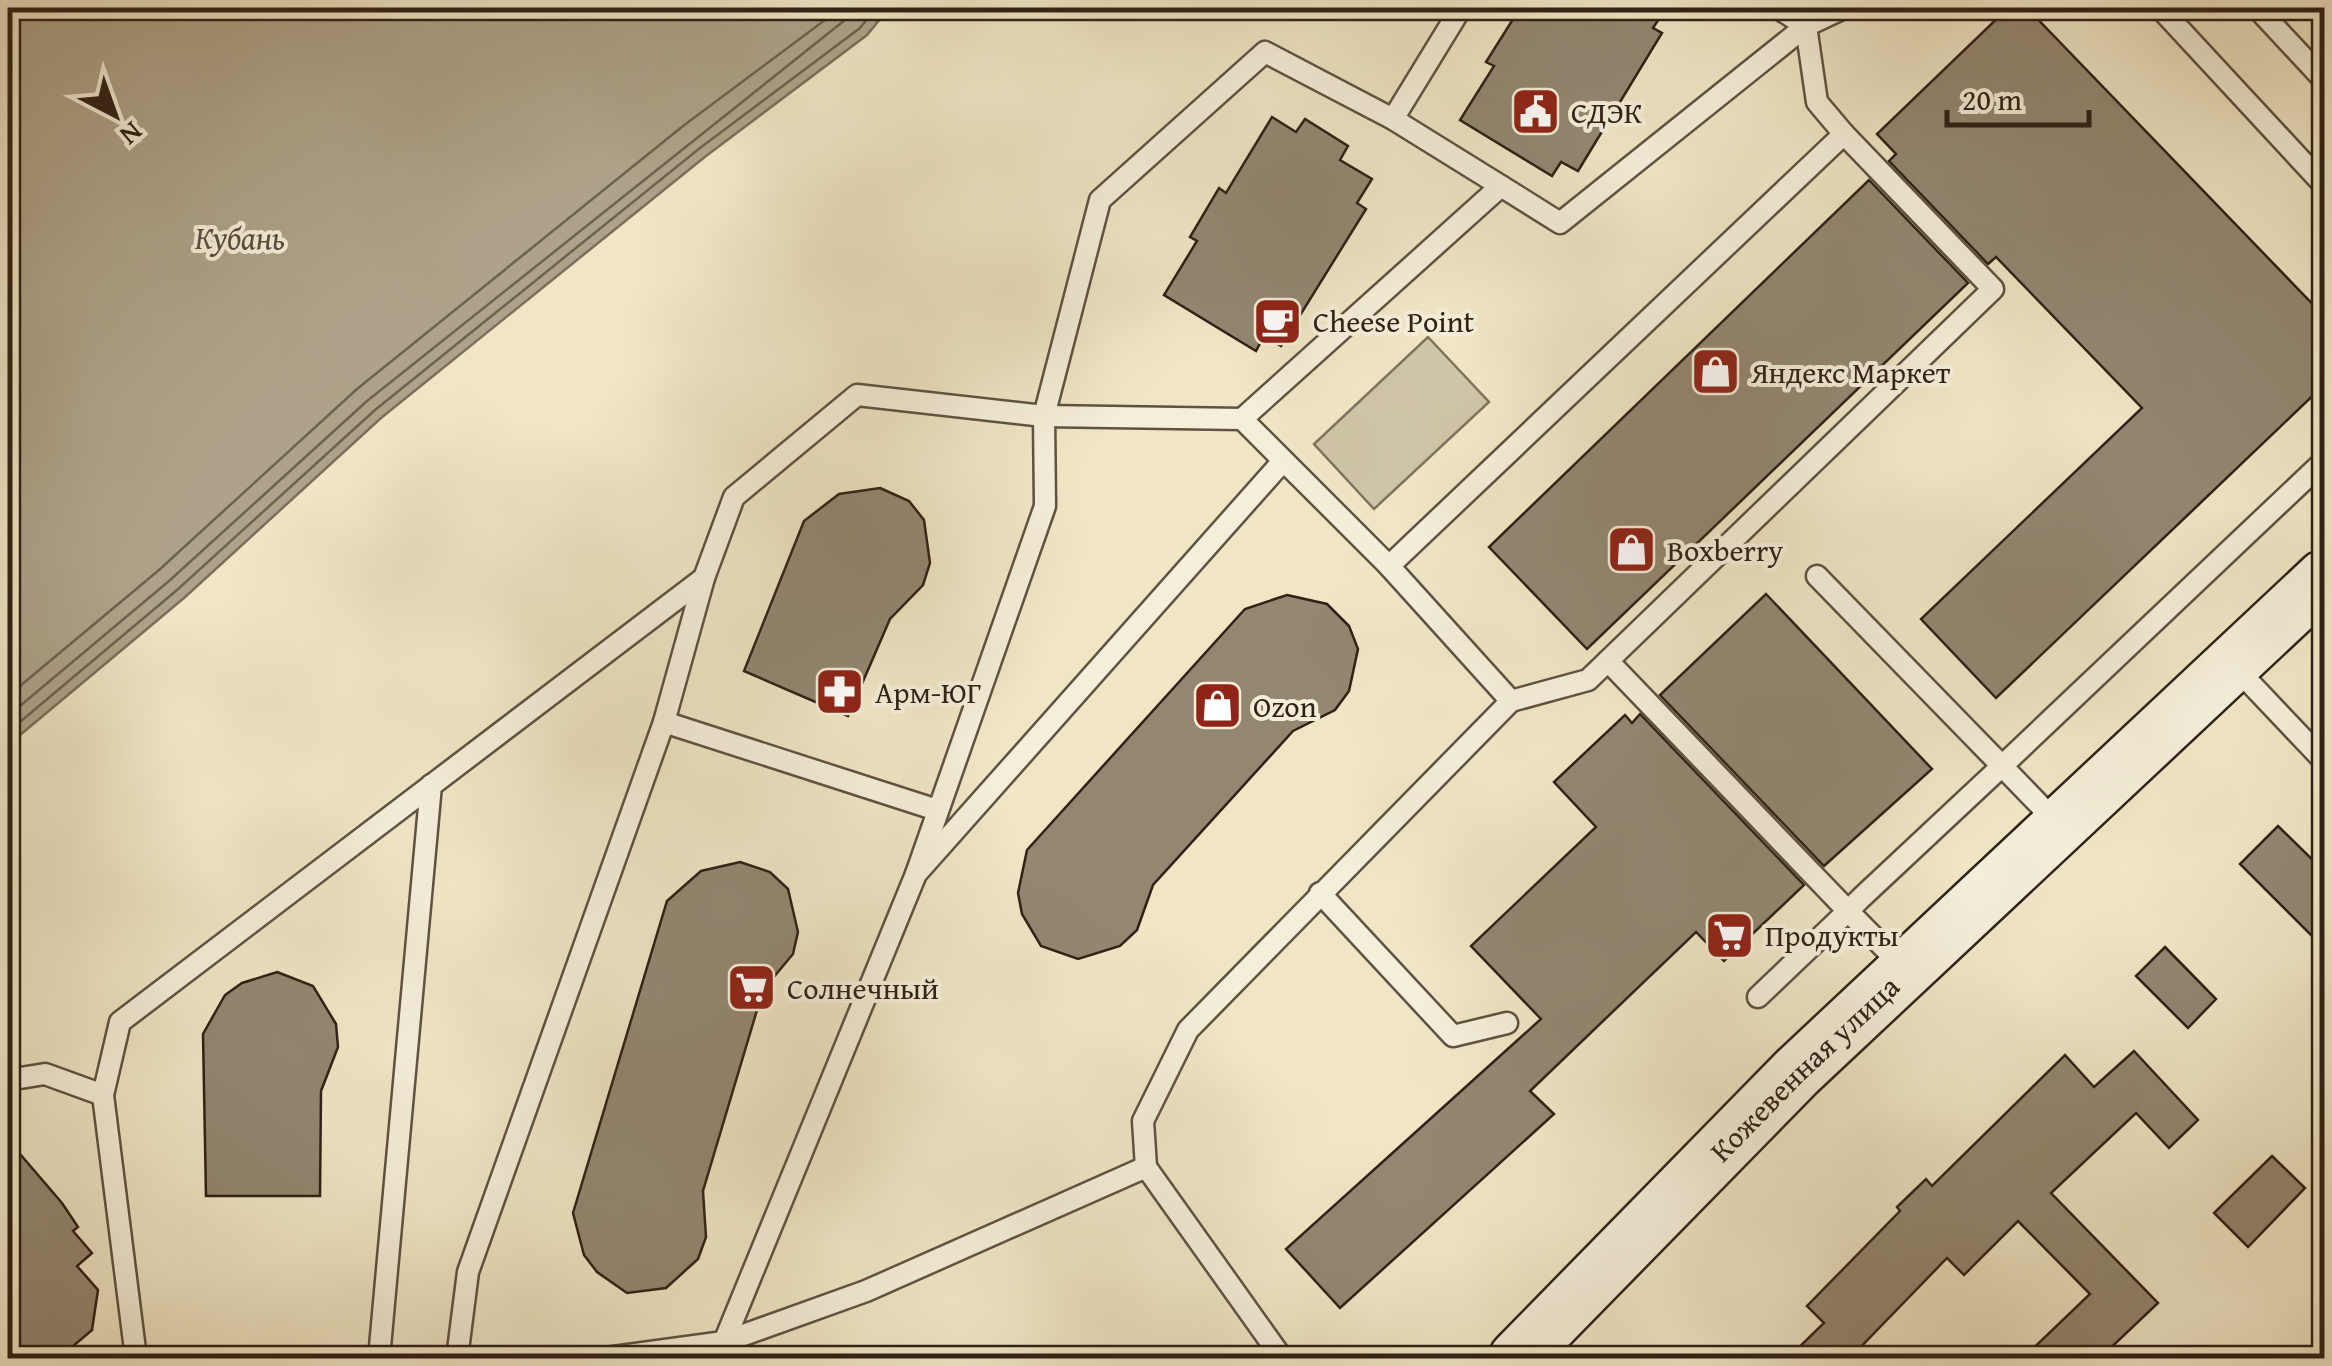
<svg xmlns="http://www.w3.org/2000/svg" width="2332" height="1366" font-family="'Gentium Book Plus',serif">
  <rect width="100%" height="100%" fill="#f0e6c6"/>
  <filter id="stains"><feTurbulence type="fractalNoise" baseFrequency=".002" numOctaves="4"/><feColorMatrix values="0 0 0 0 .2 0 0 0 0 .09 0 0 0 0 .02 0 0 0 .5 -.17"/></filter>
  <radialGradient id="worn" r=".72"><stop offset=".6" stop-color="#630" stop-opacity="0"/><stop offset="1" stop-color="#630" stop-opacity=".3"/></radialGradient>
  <!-- green -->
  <path fill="#cfc5a8" stroke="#7f735f" stroke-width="2.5" d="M 1428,337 L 1489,402 L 1374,509 L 1314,444 Z"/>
  <!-- water -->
  <path fill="#aea38a" stroke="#7b6f5c" stroke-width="2.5" d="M 8,8 L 889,8 L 867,35 L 706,156 L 381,418 L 184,598 L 8,745 Z"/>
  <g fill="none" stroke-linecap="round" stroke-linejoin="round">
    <!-- shore -->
    <g stroke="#6e6250" stroke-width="2.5">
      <path d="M 8,696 L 159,570 L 357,389 L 683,126 L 841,8"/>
      <path d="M 8,716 L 169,581 L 367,401 L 860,8"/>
      <path d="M 8,732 L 177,590 L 375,410 L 700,148 L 860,28 L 876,8"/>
    </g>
  </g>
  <!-- building -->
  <g fill="#938772" stroke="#2f2116" stroke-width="2.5">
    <path d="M 1520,8 L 1666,8 L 1653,28 L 1662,33 L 1578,171 L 1561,162 L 1552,176 L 1460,120 L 1494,66 L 1486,62 Z"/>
    <path d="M 2008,8 L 2027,8 L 2324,316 L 2324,385 L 1996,698 L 1921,619 L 2142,408 L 1996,257 L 1988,264 L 1889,161 L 1896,154 L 1877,134 Z"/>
    <path d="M 1272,117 L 1296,132 L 1305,119 L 1348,146 L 1340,160 L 1372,179 L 1357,203 L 1366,209 L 1281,346 L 1264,336 L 1256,351 L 1164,295 L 1197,241 L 1190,237 L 1219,188 L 1226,193 Z"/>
    <path d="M 1869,180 L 1968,283 L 1587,649 L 1489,547 Z"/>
    <path d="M 880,488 L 909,501 L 924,520 L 930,563 L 923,585 L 890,619 L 848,716 L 744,671 L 804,521 L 839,494 Z"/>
    <path d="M 1766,594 L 1932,769 L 1824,866 L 1660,695 Z"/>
    <path d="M 1287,595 L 1327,604 L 1349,626 L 1358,649 L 1349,691 L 1335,710 L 1293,731 L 1153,885 L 1137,930 L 1120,946 L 1078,959 L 1041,946 L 1022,914 L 1018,893 L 1027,850 L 1245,609 Z"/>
    <path d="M 1640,714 L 1804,885 L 1724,961 L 1696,932 L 1530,1091 L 1554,1114 L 1340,1308 L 1286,1249 L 1541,1019 L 1471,946 L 1596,827 L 1554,782 L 1625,715 L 1632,723 Z"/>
    <path d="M 2278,826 L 2324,871 L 2324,948 L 2240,864 Z"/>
    <path d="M 740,862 L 770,872 L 788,889 L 798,932 L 793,954 L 763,990 L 703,1191 L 706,1237 L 698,1259 L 666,1288 L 627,1293 L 597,1272 L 584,1255 L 573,1213 L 667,901 L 701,871 Z"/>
    <path d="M 2165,947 L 2216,999 L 2188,1028 L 2136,976 Z"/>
    <path d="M 277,972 L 313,986 L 336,1024 L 338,1047 L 321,1091 L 320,1196 L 206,1196 L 203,1034 L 225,995 L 242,983 Z"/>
    <path d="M 2134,1051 L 2198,1120 L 2169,1148 L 2136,1113 L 2051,1193 L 2158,1303 L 2100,1358 L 2023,1358 L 2090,1294 L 2018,1221 L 1964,1275 L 1947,1258 L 1850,1358 L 1788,1358 L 1824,1323 L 1807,1306 L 1900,1211 L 1897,1207 L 1926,1179 L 1932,1186 L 2065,1055 L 2094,1087 Z"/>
    <path d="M 8,1140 L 62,1203 L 78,1227 L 73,1231 L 92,1253 L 77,1266 L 98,1290 L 92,1330 L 59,1358 L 8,1358 Z"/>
    <path d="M 2272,1156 L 2305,1188 L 2248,1247 L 2214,1213 Z"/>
  </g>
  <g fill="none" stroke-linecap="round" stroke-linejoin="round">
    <defs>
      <g id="service">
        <path d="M 2160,8 L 2324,185"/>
        <path d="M 2257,8 L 2324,80"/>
        <path d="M 1393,119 L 1501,186"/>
        <path d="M 1242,419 L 1501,186 L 1560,223 L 1806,26 L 1844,8"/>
        <path d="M 1389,566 L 1844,134 L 1817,102 L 1806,26 L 1778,8"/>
        <path d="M 1817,576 L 2002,766 L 2324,461"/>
        <path d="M 1608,661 L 1848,911 L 1758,997"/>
        <path d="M 2233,665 L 2324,761"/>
        <path d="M 1511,701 L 1588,680 L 1993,289 L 1844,134"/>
        <path d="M 664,722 L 937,810"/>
        <path d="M 916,874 L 1045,506 L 1044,416 L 1100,200 L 1265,52 L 1393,119 L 1461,8"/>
        <path d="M 1320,893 L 1453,1036 L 1507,1023"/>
        <path d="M 1905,969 L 1848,911 L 1861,898 L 2002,766 L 2059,825"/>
        <path d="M 8,1080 L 45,1074 L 103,1095"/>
        <path d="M 724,1342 L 916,874 L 1283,461"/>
        <path d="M 136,1358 L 103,1095 L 120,1022 L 704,578"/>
        <path d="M 379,1358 L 431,785"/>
        <path d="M 457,1358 L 468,1272 L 664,722 L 704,578 L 734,497 L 857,395 L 1044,416 L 1242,419 L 1389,566 L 1511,701 L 1188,1030 L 1143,1121 L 1146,1167"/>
        <path d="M 606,1358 L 724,1342 L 866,1291 L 1146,1167 L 1282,1358"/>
      </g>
      <g id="secondary">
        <path id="s1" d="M 1517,1358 L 1797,1072 L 2324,578"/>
      </g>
    </defs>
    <!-- service casing -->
    <use href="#service" stroke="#5f5242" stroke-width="25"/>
    <!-- secondary casing -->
    <use href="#secondary" stroke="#2f2116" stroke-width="60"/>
    <!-- service -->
    <use href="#service" stroke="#f5efda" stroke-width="20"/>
    <!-- secondary -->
    <use href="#secondary" stroke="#f5efda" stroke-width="55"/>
  </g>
  <!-- icons -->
  <defs>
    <symbol id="civic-square" viewBox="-11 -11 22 22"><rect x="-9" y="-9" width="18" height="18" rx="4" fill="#8f2418" stroke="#f5efda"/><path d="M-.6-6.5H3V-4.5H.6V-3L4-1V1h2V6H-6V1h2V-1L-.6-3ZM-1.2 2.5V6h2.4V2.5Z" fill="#fff"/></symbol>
    <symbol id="cafe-square" viewBox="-11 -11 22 22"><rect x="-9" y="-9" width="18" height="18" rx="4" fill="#8f2418" stroke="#f5efda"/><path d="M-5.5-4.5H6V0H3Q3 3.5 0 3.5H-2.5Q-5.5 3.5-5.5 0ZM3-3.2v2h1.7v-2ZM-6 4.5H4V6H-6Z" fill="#fff"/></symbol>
    <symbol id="shop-square" viewBox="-11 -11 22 22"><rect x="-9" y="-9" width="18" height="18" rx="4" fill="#8f2418" stroke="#f5efda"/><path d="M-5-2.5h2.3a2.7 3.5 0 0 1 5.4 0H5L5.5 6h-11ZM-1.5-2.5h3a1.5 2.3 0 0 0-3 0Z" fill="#fff"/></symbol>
    <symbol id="pharmacy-square" viewBox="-11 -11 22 22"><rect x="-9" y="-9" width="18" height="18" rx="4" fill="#8f2418" stroke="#f5efda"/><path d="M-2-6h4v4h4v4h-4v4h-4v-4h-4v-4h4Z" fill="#fff"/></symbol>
    <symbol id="supermarket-square" viewBox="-11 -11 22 22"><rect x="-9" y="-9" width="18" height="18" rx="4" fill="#8f2418" stroke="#f5efda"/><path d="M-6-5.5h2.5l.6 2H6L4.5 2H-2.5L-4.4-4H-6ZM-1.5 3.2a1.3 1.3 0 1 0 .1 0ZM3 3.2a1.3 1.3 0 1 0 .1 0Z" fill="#fff"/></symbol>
  </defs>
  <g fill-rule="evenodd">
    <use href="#civic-square" x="1508" y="84" width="55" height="55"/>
    <use href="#cafe-square" x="1250" y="294" width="55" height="55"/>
    <use href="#shop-square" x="1688" y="344" width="55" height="55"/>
    <use href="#shop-square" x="1604" y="522" width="55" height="55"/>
    <use href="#pharmacy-square" x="812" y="664" width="55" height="55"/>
    <use href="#shop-square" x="1190" y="678" width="55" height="55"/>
    <use href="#supermarket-square" x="1702" y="908" width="55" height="55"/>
    <use href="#supermarket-square" x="724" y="960" width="55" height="55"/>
  </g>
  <g text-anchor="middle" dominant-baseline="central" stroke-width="8" stroke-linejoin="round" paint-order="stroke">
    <!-- poi labels -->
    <g font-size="30" fill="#2f2116" stroke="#f5efda" text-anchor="start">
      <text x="1571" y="112">СДЭК</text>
      <text x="1313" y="321">Cheese Point</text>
      <text x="1751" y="372">Яндекс Маркет</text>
      <text x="1667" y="550">Boxberry</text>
      <text x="875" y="692">Арм-ЮГ</text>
      <text x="1253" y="706">Ozon</text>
      <text x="1765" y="935">Продукты</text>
      <text x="787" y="988">Солнечный</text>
    </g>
    <!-- street labels -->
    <g font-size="30" fill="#2f2116" stroke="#f5efda">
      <text stroke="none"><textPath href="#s1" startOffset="408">Кожевенная улица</textPath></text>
    </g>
    <!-- water labels -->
    <g font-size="32" font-style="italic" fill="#5b4e3f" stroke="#f5efda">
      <text x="240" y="237">Кубань</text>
    </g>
  </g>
  <!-- margin -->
  <rect width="2332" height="1366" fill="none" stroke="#f0e6c6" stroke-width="40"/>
  <rect x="10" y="10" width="2312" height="1346" fill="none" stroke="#2f2116" stroke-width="5"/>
  <rect x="20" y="20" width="2292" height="1326" fill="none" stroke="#2f2116" stroke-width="2.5"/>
  <!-- north arrow -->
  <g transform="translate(115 115) rotate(139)" stroke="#f5efda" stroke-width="8" paint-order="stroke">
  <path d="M0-8L18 38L0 25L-18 38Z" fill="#2f2116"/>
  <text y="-15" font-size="28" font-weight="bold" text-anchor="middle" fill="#2f2116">N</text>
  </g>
  <!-- scale -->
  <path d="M1947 110v15h142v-15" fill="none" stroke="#2f2116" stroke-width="5"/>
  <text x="1962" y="110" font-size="30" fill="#2f2116" stroke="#f5efda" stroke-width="8" paint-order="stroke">20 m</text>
  <rect width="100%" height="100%" filter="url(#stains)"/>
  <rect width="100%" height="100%" fill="url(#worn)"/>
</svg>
